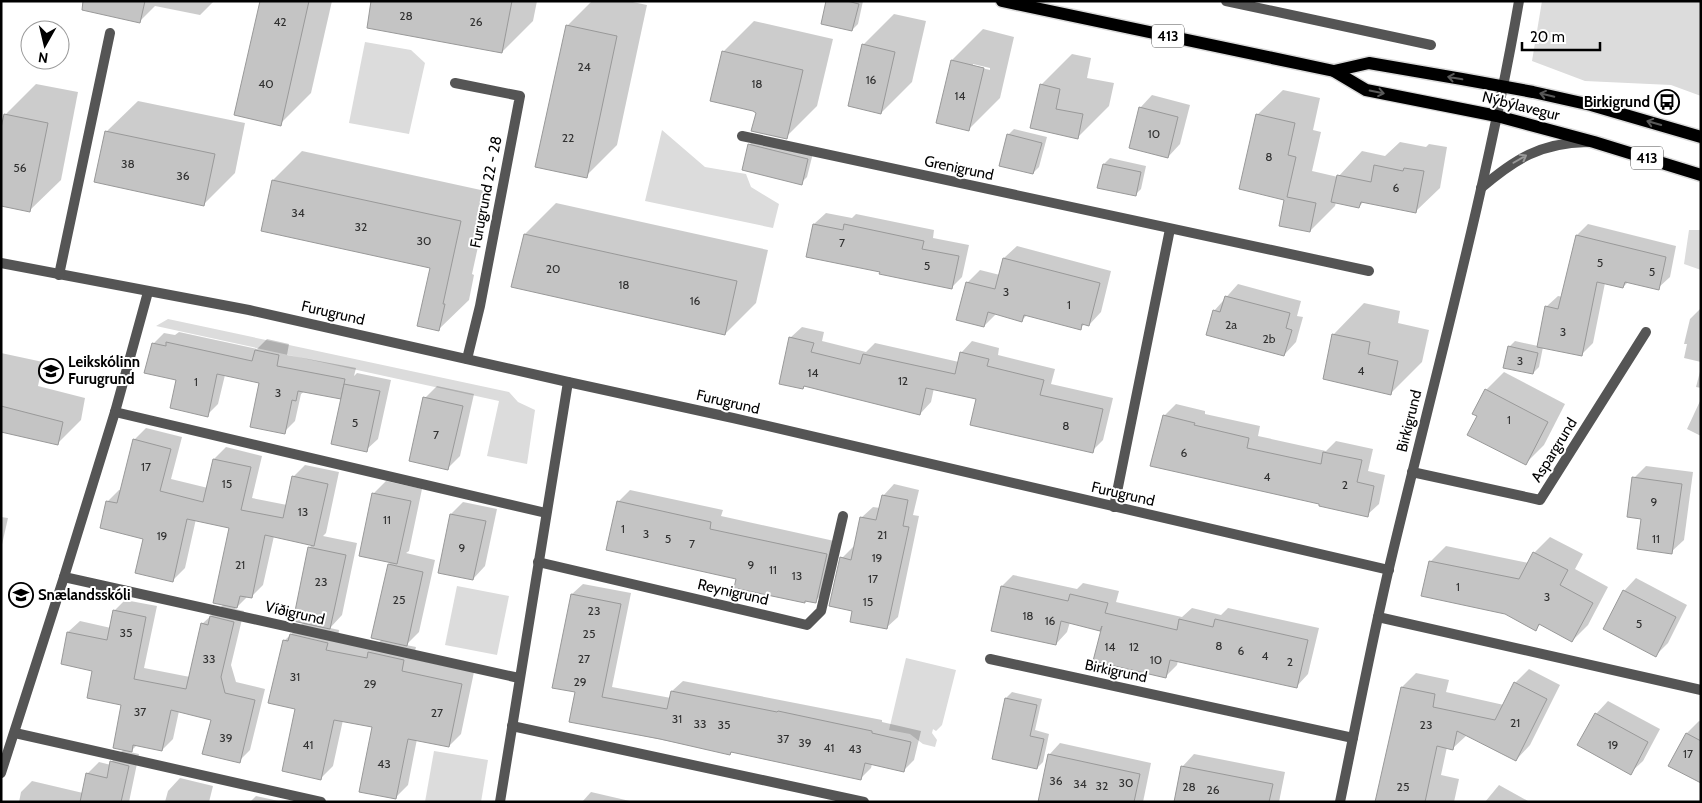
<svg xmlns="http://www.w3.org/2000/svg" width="1702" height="803" font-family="Cabin,sans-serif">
  <rect width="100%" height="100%" fill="#fff"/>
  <!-- green -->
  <g fill="#dcdcdc">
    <path d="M 1542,1 L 1701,1 L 1701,96 L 1671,85 L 1585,81 L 1532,61 Z"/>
    <path d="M 365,42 L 411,50 L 425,63 L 409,134 L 349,123 Z"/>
    <path d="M 662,130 L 705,167 L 746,174 L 751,187 L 779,204 L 773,228 L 645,201 Z"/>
    <path d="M 1689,230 L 1701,230 L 1701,270 L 1684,264 Z"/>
    <path d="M 168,319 L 509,392 L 518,402 L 535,410 L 527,464 L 487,456 L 499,401 L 156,326 Z"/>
    <path d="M 457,586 L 509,596 L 497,655 L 445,645 Z"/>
    <path d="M 906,658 L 956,670 L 942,725 L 936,731 L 933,729 L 932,733 L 937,740 L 935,747 L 923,744 L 910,734 L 889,730 Z"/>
    <path d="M 434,751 L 488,760 L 481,802 L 425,802 Z"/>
  </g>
  <!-- shadow -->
  <g fill="#0003" fill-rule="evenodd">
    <path d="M 124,1 L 214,1 L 200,15 L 155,6 L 139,22 Z"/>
    <path d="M 261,1 L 332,1 L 311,93 L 280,124 Z"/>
    <path d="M 372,1 L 537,1 L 533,21 L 502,52 Z"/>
    <path d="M 592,1 L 628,1 L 647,5 L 617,145 L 586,176 L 567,26 Z"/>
    <path d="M 828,1 L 863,1 L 858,24 L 852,30 Z"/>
    <path d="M 894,14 L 926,21 L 912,82 L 881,113 L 863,45 Z"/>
    <path d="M 754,21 L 833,39 L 817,106 L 786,137 L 757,112 L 723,52 Z"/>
    <path d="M 983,29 L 1014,37 L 1000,98 L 969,129 L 952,60 ZM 973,64 L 990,68 L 990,70 L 973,66 Z"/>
    <path d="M 1072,54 L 1091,58 L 1087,78 L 1114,83 L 1109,106 L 1078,137 L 1032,128 L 1041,85 Z"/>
    <path d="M 36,84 L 78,92 L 61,180 L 29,211 L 5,115 Z"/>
    <path d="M 1283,90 L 1320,98 L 1313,130 L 1321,132 L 1312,171 L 1338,177 L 1362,151 L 1385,156 L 1400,142 L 1426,147 L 1429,144 L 1447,147 L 1440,188 L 1416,211 L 1364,201 L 1359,207 L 1336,202 L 1335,206 L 1310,231 L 1286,199 L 1257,115 Z"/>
    <path d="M 1152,95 L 1190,105 L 1180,144 L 1168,157 L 1140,108 Z"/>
    <path d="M 138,101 L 245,123 L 235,173 L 203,205 L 106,132 Z"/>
    <path d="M 1014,129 L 1047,137 L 1039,167 L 1033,173 L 1008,135 Z"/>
    <path d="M 755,139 L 813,153 L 807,177 L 801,183 L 749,145 Z"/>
    <path d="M 302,151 L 490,192 L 472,274 L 474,275 L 469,300 L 439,329 L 431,267 L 273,180 Z"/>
    <path d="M 1110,158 L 1146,166 L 1141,189 L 1135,195 L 1104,164 Z"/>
    <path d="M 556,203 L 768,250 L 756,303 L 725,334 L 512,286 L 525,234 Z"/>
    <path d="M 826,213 L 852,218 L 856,214 L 934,230 L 933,238 L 969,245 L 962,277 L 951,288 L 881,271 L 808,256 L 814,224 Z"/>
    <path d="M 1588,224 L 1676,246 L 1670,277 L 1658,288 L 1628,282 L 1623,287 L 1605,283 L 1593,343 L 1581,355 L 1543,347 L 1539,367 L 1533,373 L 1509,347 L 1515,341 L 1538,346 L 1546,307 L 1558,296 L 1563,297 L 1577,235 Z"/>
    <path d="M 1017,246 L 1111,271 L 1101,312 L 1089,325 L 1085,324 L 1080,328 L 1027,315 L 1022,320 L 997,313 L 984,326 L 957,319 L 968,282 L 980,270 L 1000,275 L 1004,258 Z"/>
    <path d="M 1238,284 L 1301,301 L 1297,316 L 1303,317 L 1296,342 L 1284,355 L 1214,311 Z"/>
    <path d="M 1364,303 L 1400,311 L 1398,323 L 1429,330 L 1422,362 L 1391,393 L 1333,335 Z"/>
    <path d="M 1701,308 L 1701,362 L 1684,358 L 1687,344 L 1684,344 L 1690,319 Z"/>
    <path d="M 802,327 L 824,332 L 822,341 L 866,352 L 875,343 L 959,362 L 961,353 L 972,341 L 999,348 L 998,355 L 1055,369 L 1051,384 L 1113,398 L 1103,440 L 1092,451 L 977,398 L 934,388 L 931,402 L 920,414 L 805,385 L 803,388 L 790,338 Z"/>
    <path d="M 179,332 L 257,349 L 267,339 L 289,344 L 287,355 L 356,368 L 354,376 L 357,373 L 391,380 L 378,439 L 366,450 L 343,395 L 305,391 L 301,394 L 295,421 L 284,432 L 260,382 L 225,375 L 218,404 L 207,415 L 178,380 L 153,344 L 164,333 L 175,335 Z"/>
    <path d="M 1,353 L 43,362 L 38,386 L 85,398 L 81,420 L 57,444 L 1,431 Z"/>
    <path d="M 1701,368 L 1701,388 L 1696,387 Z"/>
    <path d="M 1504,372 L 1565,404 L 1544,445 L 1526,463 L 1478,416 L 1486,390 Z"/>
    <path d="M 437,386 L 474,394 L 460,456 L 447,469 L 425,398 Z"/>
    <path d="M 1701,399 L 1701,436 L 1687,429 Z"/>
    <path d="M 1176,404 L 1205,411 L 1205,414 L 1260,426 L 1258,436 L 1326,451 L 1336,441 L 1373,449 L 1368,471 L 1385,475 L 1379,504 L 1367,515 L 1321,503 L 1164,416 Z"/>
    <path d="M 146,428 L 182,437 L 171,479 L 208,488 L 214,459 L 226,447 L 262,456 L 252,498 L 287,505 L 293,477 L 305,465 L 339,472 L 326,533 L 323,536 L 357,543 L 342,615 L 330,628 L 339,630 L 338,638 L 376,646 L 382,639 L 389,564 L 391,562 L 374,493 L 386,481 L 422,489 L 409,551 L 406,553 L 435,560 L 419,632 L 406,645 L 416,647 L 413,659 L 474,672 L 461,734 L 449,746 L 417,739 L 408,785 L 395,798 L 374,726 L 343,720 L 333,766 L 321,778 L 296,708 L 284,641 L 304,622 L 309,548 L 313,544 L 274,536 L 263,585 L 251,597 L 248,596 L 235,609 L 244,611 L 231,665 L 236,682 L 265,689 L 250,750 L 239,761 L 212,719 L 179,711 L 173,739 L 162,750 L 137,745 L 130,752 L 139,754 L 129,802 L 19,802 L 21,792 L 32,781 L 83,793 L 87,774 L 99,762 L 111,765 L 111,762 L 124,749 L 123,704 L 94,670 L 68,632 L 80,621 L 111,628 L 114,611 L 125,600 L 157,606 L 144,668 L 190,677 L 202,624 L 224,604 L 231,527 L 196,519 L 185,568 L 173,580 L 145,538 L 107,502 L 119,490 L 121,490 L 134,440 Z"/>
    <path d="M 1646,466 L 1693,472 L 1684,540 L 1671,552 L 1642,518 L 1634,478 Z"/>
    <path d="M 894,484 L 919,490 L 913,515 L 919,516 L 898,617 L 886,628 L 854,610 L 842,558 L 853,547 L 855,548 L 861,518 L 873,507 L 880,508 L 883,496 Z"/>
    <path d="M 630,490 L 723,510 L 721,516 L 839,542 L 828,589 L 815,601 L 738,578 L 618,502 Z"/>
    <path d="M 463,502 L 497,509 L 485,566 L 473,579 L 451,514 Z"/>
    <path d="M 1,517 L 8,518 L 1,549 Z"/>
    <path d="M 1550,537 L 1583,554 L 1575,569 L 1608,587 L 1588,625 L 1572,641 L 1541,624 L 1535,629 L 1505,613 L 1430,562 L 1446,546 L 1529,563 L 1534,553 Z"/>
    <path d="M 1013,575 L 1077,589 L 1083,583 L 1119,591 L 1116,602 L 1182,617 L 1192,608 L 1221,615 L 1228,608 L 1319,628 L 1308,674 L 1297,686 L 1178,660 L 1177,665 L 1165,677 L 1103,627 L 1100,630 L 1070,622 L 1067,632 L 1056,644 L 1002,586 Z"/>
    <path d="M 1636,578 L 1687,605 L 1668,643 L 1656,655 L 1624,591 Z"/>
    <path d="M 583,584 L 631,593 L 612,687 L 671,698 L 672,691 L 683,681 L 882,720 L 882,722 L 921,731 L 914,760 L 903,771 L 872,764 L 871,768 L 861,778 L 733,751 L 730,754 L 571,721 L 577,691 L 572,594 Z"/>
    <path d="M 1529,669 L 1560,685 L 1530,745 L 1516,760 L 1467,735 L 1453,748 L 1447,747 L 1441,775 L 1459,779 L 1454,802 L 1377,802 L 1402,687 L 1416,673 L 1449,680 L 1446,692 L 1504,705 L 1515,683 Z"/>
    <path d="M 1012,692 L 1042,699 L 1035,730 L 1049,734 L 1043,762 L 1037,768 L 993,758 L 1006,698 Z"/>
    <path d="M 1608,701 L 1660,729 L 1643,761 L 1630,773 L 1596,714 Z"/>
    <path d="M 1699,721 L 1701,722 L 1701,782 L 1670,765 L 1687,733 Z"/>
    <path d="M 1060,743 L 1151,763 L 1143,802 L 1052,802 L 1049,755 Z"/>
    <path d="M 1194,754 L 1285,772 L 1279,802 L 1175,802 L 1182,767 Z"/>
    <path d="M 180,778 L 213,786 L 209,802 L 165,802 L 168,791 Z"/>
    <path d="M 1499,785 L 1528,801 L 1527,802 L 1485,802 Z"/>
    <path d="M 591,792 L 634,802 L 582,802 Z"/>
    <path d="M 256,796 L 283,802 L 250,802 Z"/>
  </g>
  <!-- building -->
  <g fill="#c4c4c4" stroke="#999">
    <path d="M 83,1 L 145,1 L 140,23 L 82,10 Z"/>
    <path d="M 260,1 L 309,1 L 281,126 L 234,115 Z"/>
    <path d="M 371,1 L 512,1 L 502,53 L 367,28 Z"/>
    <path d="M 826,1 L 847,1 L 859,4 L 852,31 L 821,24 Z"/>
    <path d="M 566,25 L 617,36 L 587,178 L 535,167 Z"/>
    <path d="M 862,44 L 895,52 L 881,114 L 848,106 Z"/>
    <path d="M 722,51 L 803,70 L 787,139 L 751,131 L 756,113 L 753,111 L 710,101 Z"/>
    <path d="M 951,60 L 984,68 L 969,131 L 936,123 Z"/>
    <path d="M 1040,84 L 1060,89 L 1056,109 L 1083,114 L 1078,139 L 1030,128 Z"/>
    <path d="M 1139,107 L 1178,117 L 1168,158 L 1129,148 Z"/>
    <path d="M 4,114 L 48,123 L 30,212 L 1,206 L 1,128 Z"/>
    <path d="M 1256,114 L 1295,123 L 1288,155 L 1296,157 L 1287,197 L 1316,203 L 1310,232 L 1279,226 L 1284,200 L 1239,189 Z"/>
    <path d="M 105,131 L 215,154 L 204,206 L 94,182 Z"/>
    <path d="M 1007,134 L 1042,143 L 1033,174 L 999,166 Z"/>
    <path d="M 748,144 L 808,159 L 802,185 L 742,170 Z"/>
    <path d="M 1103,164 L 1141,172 L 1136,196 L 1097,188 Z"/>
    <path d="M 1374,165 L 1403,171 L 1404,168 L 1424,171 L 1416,213 L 1361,202 L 1359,208 L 1331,202 L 1337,175 L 1371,182 Z"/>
    <path d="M 272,180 L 461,221 L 443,304 L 445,304 L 439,331 L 417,326 L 430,268 L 261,231 Z"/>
    <path d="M 813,224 L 843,230 L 844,224 L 924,241 L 922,249 L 959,256 L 952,289 L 879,274 L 880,272 L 806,257 Z"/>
    <path d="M 524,234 L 737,281 L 725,335 L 511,287 Z"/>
    <path d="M 1576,235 L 1666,257 L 1659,290 L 1625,282 L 1623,288 L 1597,282 L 1582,356 L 1537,347 L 1545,306 L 1558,309 Z"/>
    <path d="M 1003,258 L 1100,283 L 1089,326 L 1082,324 L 1081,330 L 1024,315 L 1022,322 L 988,312 L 984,327 L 956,320 L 966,282 L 995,289 Z"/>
    <path d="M 1225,296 L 1290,313 L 1286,328 L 1292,330 L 1284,356 L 1206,335 L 1213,310 L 1220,312 Z"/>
    <path d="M 1332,334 L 1370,342 L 1368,354 L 1398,361 L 1391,395 L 1323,379 Z"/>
    <path d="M 789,337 L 814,343 L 811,352 L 860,364 L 863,354 L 955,374 L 960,352 L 989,359 L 987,366 L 1044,380 L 1040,395 L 1103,409 L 1093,453 L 970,425 L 976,399 L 926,388 L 920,415 L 804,386 L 803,389 L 779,384 Z"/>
    <path d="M 166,342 L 252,361 L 255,350 L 279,355 L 277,366 L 345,379 L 341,399 L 298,391 L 296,401 L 292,400 L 285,434 L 250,427 L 259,383 L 217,374 L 208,417 L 170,408 L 176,380 L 144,373 L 152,343 L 166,346 Z"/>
    <path d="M 1508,346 L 1538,353 L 1533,374 L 1503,368 Z"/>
    <path d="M 344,384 L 380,391 L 367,452 L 331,444 Z"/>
    <path d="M 1485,389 L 1548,422 L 1526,465 L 1467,435 L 1477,416 L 1472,414 Z"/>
    <path d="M 423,397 L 463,406 L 448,470 L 409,461 Z"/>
    <path d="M 1,406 L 63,422 L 58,445 L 1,432 Z"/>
    <path d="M 1163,415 L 1195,423 L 1194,425 L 1249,438 L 1247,448 L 1321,464 L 1323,452 L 1362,460 L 1357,482 L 1374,486 L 1368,517 L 1319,506 L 1319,504 L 1150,466 Z"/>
    <path d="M 133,439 L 171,449 L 160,491 L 203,502 L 213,459 L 251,467 L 241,510 L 283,518 L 292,476 L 328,484 L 314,546 L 265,535 L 252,598 L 240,596 L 237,608 L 213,603 L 229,528 L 187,519 L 173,582 L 135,573 L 143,539 L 100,528 L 106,501 L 117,503 Z"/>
    <path d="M 1632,477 L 1682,484 L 1672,554 L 1637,549 L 1641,519 L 1627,517 Z"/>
    <path d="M 372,493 L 411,501 L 397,564 L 359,556 Z"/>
    <path d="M 882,495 L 908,500 L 903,526 L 909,527 L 887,629 L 850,622 L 852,611 L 829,606 L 840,557 L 851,560 L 860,517 L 876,520 Z"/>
    <path d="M 617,501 L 711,522 L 710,529 L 827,554 L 816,603 L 805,601 L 805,603 L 734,588 L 736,579 L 606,550 Z"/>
    <path d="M 450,514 L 486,521 L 473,580 L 438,573 Z"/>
    <path d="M 308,547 L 346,555 L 330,629 L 293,621 Z"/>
    <path d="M 1533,552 L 1568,570 L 1560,585 L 1593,603 L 1572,642 L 1539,624 L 1536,631 L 1505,614 L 1421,596 L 1429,561 L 1519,579 Z"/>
    <path d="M 388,564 L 423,572 L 407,646 L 371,638 Z"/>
    <path d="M 1001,586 L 1068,601 L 1070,594 L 1108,603 L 1105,613 L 1177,630 L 1179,619 L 1213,627 L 1215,619 L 1308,640 L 1297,688 L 1170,660 L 1166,678 L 1093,661 L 1102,626 L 1100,631 L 1061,621 L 1056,645 L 991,631 Z"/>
    <path d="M 1623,590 L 1676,617 L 1656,657 L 1603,629 Z"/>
    <path d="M 571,594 L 621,604 L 602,697 L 667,709 L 671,691 L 777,712 L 778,711 L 872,731 L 872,733 L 911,742 L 904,772 L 865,763 L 861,780 L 731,752 L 730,755 L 660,739 L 569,722 L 575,692 L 552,688 Z"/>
    <path d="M 113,610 L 146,617 L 134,679 L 186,689 L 201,623 L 208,625 L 210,616 L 234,622 L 221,677 L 225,693 L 255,700 L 240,763 L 202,754 L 211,720 L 171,710 L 162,751 L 133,745 L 132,752 L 113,748 L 121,705 L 87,698 L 92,671 L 61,664 L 67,632 L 107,640 Z"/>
    <path d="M 290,634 L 328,643 L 326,650 L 367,658 L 368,652 L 404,660 L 402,671 L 462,684 L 449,747 L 408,739 L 396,799 L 359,792 L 372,727 L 334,720 L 321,780 L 282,771 L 295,709 L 268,703 L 283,640 L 288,641 Z"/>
    <path d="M 1514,682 L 1547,699 L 1516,761 L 1457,731 L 1453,750 L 1437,746 L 1425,802 L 1375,802 L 1401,687 L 1435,694 L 1433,707 L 1495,720 Z"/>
    <path d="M 1005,698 L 1037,705 L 1030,736 L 1044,739 L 1037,769 L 992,759 Z"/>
    <path d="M 1595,713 L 1648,742 L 1631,775 L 1577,745 Z"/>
    <path d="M 1686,733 L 1701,741 L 1701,783 L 1668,766 Z"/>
    <path d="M 1048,754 L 1140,774 L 1134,802 L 1038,802 Z"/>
    <path d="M 110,761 L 129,766 L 121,802 L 80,802 L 86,773 L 107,778 Z"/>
    <path d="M 1181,766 L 1273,784 L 1269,802 L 1174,802 Z"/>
  </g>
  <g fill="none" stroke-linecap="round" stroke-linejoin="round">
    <defs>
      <g id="primary">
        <path d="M 1002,1 L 1334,71 L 1366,90 L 1497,116 L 1594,142 L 1701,175"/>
        <path d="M 1334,71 L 1369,63 L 1462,79 L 1533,92 L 1591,105 L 1701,137"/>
      </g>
    </defs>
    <!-- primary casing -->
    <use href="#primary" stroke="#dbdbdb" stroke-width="15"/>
    <!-- minor -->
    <g stroke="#555" stroke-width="10">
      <path d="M 1226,1 L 1431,45"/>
      <path d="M 455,83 L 520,96 L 480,306 L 467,359"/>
      <path d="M 742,136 L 1369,271"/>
      <path d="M 1481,188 C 1515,159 1540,143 1587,142"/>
      <path d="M 1,263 L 249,310 L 568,382 L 733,418 L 1389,570"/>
      <path d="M 59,275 L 110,33"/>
      <path d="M 148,292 L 115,412 L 64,577 L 519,678"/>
      <path d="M 115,412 L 546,513"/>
      <path d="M 1412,472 L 1540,500 L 1646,332"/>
      <path d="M 1114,507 L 1170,229"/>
      <path d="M 538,562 L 807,625 L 821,611 L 843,516"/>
      <path d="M 1378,617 L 1701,690"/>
      <path d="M 990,659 L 1353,738"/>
      <path d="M 512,726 L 864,802"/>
      <path d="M 15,733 L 321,802"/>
      <path d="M 1,773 L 64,577"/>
      <path d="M 500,802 L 568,382"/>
      <path d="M 1340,802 C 1356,724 1371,645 1389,568 C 1434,379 1486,192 1519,1"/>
    </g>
    <!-- primary -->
    <use href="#primary" stroke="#000" stroke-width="12"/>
  </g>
  <!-- one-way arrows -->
  <defs><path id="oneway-shaft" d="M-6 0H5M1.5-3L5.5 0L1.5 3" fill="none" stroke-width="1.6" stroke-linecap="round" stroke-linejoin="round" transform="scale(1.25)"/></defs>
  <g stroke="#595959">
    <use href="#oneway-shaft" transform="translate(1455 78) rotate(-170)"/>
    <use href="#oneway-shaft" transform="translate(1377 92) rotate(11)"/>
    <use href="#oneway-shaft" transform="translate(1547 95) rotate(-167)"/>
    <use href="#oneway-shaft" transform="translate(1654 123) rotate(-164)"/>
  </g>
  <use stroke="#999" href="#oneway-shaft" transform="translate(1520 159) rotate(-30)"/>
  <!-- icons -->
  <defs>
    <symbol id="bus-ring" viewBox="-11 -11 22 22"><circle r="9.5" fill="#fff" stroke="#000" stroke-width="1.5"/><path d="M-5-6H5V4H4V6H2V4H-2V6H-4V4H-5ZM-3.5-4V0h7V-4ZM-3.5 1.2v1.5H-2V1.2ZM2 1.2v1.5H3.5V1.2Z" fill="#000"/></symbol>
    <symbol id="school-ring" viewBox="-11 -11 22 22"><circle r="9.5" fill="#fff" stroke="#000" stroke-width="1.5"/><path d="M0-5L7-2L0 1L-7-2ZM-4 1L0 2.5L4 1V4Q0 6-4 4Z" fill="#000"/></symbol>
  </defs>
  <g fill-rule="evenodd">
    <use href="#bus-ring" x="1653" y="88" width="28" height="28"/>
    <use href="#school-ring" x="37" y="357" width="28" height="28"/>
    <use href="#school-ring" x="7" y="581" width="28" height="28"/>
  </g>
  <g text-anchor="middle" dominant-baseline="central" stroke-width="4" stroke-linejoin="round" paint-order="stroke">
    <!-- number labels -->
    <g font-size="12" fill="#313131">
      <text x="406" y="15">28</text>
      <text x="280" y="21">42</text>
      <text x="476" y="21">26</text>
      <text x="584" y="66">24</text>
      <text x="871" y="79">16</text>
      <text x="266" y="83">40</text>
      <text x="757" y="83">18</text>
      <text x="960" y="95">14</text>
      <text x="1154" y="133">10</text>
      <text x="568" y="137">22</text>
      <text x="1269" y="156">8</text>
      <text x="128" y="163">38</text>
      <text x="20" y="167">56</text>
      <text x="183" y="175">36</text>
      <text x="1396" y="187">6</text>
      <text x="298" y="212">34</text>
      <text x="361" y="226">32</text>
      <text x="424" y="240">30</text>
      <text x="842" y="242">7</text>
      <text x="1600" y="262">5</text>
      <text x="927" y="265">5</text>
      <text x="553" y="268">20</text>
      <text x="1652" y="271">5</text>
      <text x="624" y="284">18</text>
      <text x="1006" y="291">3</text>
      <text x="695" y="300">16</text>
      <text x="1069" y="304">1</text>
      <text x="1231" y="324">2a</text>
      <text x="1563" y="331">3</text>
      <text x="1269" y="338">2b</text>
      <text x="1520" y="360">3</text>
      <text x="1361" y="370">4</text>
      <text x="813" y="372">14</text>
      <text x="903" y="380">12</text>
      <text x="196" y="381">1</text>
      <text x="278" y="392">3</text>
      <text x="1509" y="419">1</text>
      <text x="355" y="422">5</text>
      <text x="1066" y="425">8</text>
      <text x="436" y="434">7</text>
      <text x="1184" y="452">6</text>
      <text x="146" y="466">17</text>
      <text x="1267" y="476">4</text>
      <text x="227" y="483">15</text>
      <text x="1345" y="484">2</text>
      <text x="1654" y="501">9</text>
      <text x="303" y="511">13</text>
      <text x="387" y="519">11</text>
      <text x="623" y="528">1</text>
      <text x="646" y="533">3</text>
      <text x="882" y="534">21</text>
      <text x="162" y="535">19</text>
      <text x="668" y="538">5</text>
      <text x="1656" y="538">11</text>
      <text x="692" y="543">7</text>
      <text x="462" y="547">9</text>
      <text x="877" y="557">19</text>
      <text x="240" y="564">21</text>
      <text x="751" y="564">9</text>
      <text x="773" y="569">11</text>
      <text x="797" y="575">13</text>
      <text x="873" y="578">17</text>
      <text x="321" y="581">23</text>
      <text x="1458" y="586">1</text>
      <text x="1547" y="596">3</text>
      <text x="399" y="599">25</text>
      <text x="868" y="601">15</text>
      <text x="594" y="610">23</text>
      <text x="1028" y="615">18</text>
      <text x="1050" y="620">16</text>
      <text x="1639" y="623">5</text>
      <text x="126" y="632">35</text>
      <text x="589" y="633">25</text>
      <text x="1219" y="645">8</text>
      <text x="1110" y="646">14</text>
      <text x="1134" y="646">12</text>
      <text x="1241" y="650">6</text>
      <text x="1265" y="655">4</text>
      <text x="209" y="658">33</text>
      <text x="584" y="658">27</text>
      <text x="1156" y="659">10</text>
      <text x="1290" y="661">2</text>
      <text x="295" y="676">31</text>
      <text x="580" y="681">29</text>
      <text x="370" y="683">29</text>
      <text x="140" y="711">37</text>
      <text x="437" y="712">27</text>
      <text x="677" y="718">31</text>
      <text x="1515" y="722">21</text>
      <text x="700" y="723">33</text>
      <text x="724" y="724">35</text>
      <text x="1426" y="724">23</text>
      <text x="226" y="737">39</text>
      <text x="783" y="738">37</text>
      <text x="805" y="742">39</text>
      <text x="308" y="744">41</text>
      <text x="1613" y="744">19</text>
      <text x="829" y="747">41</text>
      <text x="855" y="748">43</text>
      <text x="1688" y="753">17</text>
      <text x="384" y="763">43</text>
      <text x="1056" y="780">36</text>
      <text x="1126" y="782">30</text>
      <text x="1080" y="783">34</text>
      <text x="1102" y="785">32</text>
      <text x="1189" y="786">28</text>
      <text x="1403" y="786">25</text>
      <text x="1213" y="789">26</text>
    </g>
    <!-- shield labels -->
    <g fill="#fff" stroke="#4c4c4c" stroke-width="1">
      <rect x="1152" y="24.5" width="32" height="23" rx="4"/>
      <rect x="1631" y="146.5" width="32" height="23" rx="4"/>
    </g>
    <g font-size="14" font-weight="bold" fill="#000">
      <text x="1168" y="36">413</text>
      <text x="1647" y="158">413</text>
    </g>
    <!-- poi labels -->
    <g font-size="15" font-weight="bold" fill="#000" stroke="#fff" text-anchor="start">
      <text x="1650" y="102" text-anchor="end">Birkigrund</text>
      <text x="68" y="362">Leikskólinn<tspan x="68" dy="17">Furugrund</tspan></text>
      <text x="38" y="595">Snælandsskóli</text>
    </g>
    <!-- street labels -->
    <g font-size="15" fill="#000" stroke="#fff">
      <text transform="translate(1521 106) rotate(14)">Nýbýlavegur</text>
      <text transform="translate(959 168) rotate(12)">Grenigrund</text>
      <text transform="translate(486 192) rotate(-79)">Furugrund 22 - 28</text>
      <text transform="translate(333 313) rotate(13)">Furugrund</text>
      <text transform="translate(728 402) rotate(13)">Furugrund</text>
      <text transform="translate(1409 421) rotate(-76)">Birkigrund</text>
      <text transform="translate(1554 450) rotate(-58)">Aspargrund</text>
      <text transform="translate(1123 494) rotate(13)">Furugrund</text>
      <text transform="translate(733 592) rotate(13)">Reynigrund</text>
      <text transform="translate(295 613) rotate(13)">Víðigrund</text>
      <text transform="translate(1116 671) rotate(12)">Birkigrund</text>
    </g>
  </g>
  <!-- border -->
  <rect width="1702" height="803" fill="none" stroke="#000000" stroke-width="5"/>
  <!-- north arrow -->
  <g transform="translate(45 45) rotate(188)"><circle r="24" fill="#ffffff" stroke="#999999"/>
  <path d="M0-4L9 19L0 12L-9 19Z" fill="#000000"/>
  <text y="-8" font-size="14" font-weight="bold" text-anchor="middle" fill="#000000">N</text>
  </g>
  <!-- scale -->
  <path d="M1522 42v8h78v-8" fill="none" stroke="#000000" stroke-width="2.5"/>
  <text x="1530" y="42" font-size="15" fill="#000000" stroke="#ffffff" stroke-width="4" paint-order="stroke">20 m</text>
</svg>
